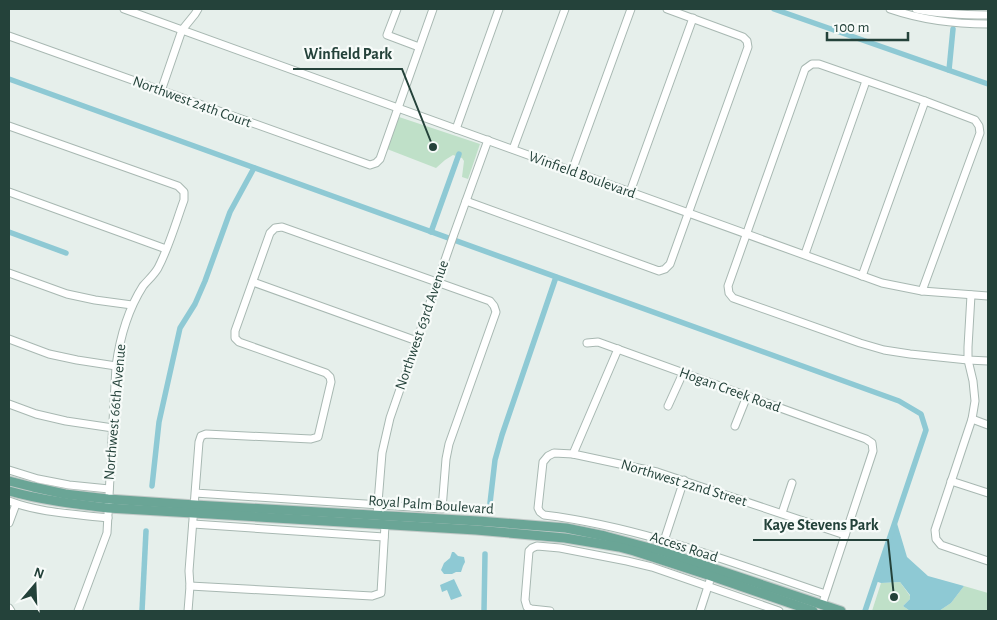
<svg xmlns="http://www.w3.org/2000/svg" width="997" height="620" font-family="'Alegreya Sans',sans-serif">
  <rect width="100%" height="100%" fill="#e6efeb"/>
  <!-- green -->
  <g fill="#bfe0c8">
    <path d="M 399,117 L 480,144 L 468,179 L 462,177 L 464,161 L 462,158 L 453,155 L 445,160 L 436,168 L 387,149 Z"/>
    <path d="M 900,582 L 910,596 L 910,599 L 903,606 L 910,611 L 872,611 L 881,583 Z"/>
    <path d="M 964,586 L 988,593 L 988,611 L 939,611 L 951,603 Z"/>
  </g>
  <!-- water -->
  <g fill="#8ec9d4">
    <path d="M 896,520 L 907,557 L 928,576 L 964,586 L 951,603 L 939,611 L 910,611 L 903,606 L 910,599 L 910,595 L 900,582 L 881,583 L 875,581 Z"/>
    <path d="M 452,552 L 454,552 L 458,556 L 464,557 L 465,562 L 463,566 L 461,572 L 456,572 L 452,574 L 444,574 L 441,570 L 444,563 L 450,558 Z"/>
    <path d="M 454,579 L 462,596 L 451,600 L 447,590 L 442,592 L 440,585 Z"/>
  </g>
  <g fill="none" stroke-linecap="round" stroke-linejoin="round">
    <!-- canal -->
    <g stroke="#8ec9d4" stroke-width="5.5">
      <path d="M 774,9 L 988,84"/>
      <path d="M 949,70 L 953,29"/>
      <path d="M 9,79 L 899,401 L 921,414 L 926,430 L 865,611"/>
      <path d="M 9,232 L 66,253"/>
      <path d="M 431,232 L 459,154"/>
      <path d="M 152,486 L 159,422 L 180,328 L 195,304 L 205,281 L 230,212 L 254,168"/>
      <path d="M 490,503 L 495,460 L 502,435 L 556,277"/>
      <path d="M 142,611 L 146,531"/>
      <path d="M 484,611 L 485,554"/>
    </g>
    <defs>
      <g id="minor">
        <path d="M 124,9 L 882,283 L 922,291 L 988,296"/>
        <path d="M 397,9 L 387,35 L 419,47"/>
        <path d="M 890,9 C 922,20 955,24 988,24"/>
        <path d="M 916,9 C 940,14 964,15 988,15"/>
        <path d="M 9,36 L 370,165 L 376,163 L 380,159 L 433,9"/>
        <path d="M 161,91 L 182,30 L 195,14 L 198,9"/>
        <path d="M 9,126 L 178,186 L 184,192 L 184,200 C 176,222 169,247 158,268 C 154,275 148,280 143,286 C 127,311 120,337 116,366 L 107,533 L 78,611"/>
        <path d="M 456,129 L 499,9"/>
        <path d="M 513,149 L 565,9"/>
        <path d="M 572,171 L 631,9"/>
        <path d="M 9,192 L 166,249"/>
        <path d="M 630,192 L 693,18"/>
        <path d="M 466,201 L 659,271 L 665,269 L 670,264 L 748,47 L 747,41 L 743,37 L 667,9"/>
        <path d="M 805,254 L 866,81"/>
        <path d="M 9,273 L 67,294 L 95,300 L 132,305"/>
        <path d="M 862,276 L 925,101"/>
        <path d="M 253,282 L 417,341"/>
        <path d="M 922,291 L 980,133 L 979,126 L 975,120 L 925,101 L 819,64 L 812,64 L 805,69 L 728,286 L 729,293 L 733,298 L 860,343 L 884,350 L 910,354 L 968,360 L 988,361"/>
        <path d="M 971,295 L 968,347 L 968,360 L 973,381 L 975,401 L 972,419 L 935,530 L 936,539 L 941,545 L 988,561"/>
        <path d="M 9,339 L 49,354 L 77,360 L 116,366"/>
        <path d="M 587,343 L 598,342 L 866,439 L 872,443 L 873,451 L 822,605"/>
        <path d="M 9,404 L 36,414 L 66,421 L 113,428"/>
        <path d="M 668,406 L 683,373"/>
        <path d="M 972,419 L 988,425"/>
        <path d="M 735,426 L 747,396"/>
        <path d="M 573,454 L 618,349"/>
        <path d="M 9,470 L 38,479 L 69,485 L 109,489"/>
        <path d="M 951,481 L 988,493"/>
        <path d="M 9,501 C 40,513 75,514 108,518"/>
        <path d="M 782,513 L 792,483"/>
        <path d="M 377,515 L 382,453 L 390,418 L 454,234 L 488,140"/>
        <path d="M 9,523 L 16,504"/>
        <path d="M 193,524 L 384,537"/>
        <path d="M 663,544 L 684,480"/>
        <path d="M 190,586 L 372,596 L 381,593 L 385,525"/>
        <path d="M 825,594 C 733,563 642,527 544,515 L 540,512 L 538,508 L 543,462 L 548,456 L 554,453 L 573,454 L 657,472 L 845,535"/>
        <path d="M 9,608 L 11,611"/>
        <path d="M 188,611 L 190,586 L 189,571 L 199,442 L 201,436 L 206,434 L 311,439 L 318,437 L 331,382 L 330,377 L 326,373 L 239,342 L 235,338 L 235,331 L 270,233 L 275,228 L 282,227 L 490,301 L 494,306 L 496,312 L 449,444 L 446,459 L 442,509 L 195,493"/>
        <path d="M 550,611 L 531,609 L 527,607 L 525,600 L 529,551 L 532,548 L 537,546 L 560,548 L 627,561 L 652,567 L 779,611"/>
        <path d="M 700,611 L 713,571"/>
      </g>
      <g id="major">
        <path d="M 9,481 L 33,487 L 65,494 L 108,499 L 195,505 L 478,521 L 566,528 L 605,536 L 661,551 L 841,611"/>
        <path d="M 9,491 C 41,500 74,504 108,508 L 476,530 L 565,538 L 619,547 L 634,551 L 711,576 L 813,611"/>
      </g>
    </defs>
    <!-- minor casing -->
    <use href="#minor" stroke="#a8b8b2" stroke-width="9"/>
    <!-- major casing -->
    <use href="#major" stroke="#c2cac8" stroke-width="11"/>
    <!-- minor -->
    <use href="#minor" stroke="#fff" stroke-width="7"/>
    <!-- major -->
    <use href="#major" stroke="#6aa596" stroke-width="9"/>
  </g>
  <g text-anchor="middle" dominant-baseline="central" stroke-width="4.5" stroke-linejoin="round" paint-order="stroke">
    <!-- street labels -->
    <g font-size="15" fill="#24423a" stroke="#f7fbf9">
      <text transform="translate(192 102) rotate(20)">Northwest 24th Court</text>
      <text transform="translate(582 175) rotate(20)">Winfield Boulevard</text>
      <text transform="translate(422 325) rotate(-71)">Northwest 63rd Avenue</text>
      <text transform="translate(730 390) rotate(20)">Hogan Creek Road</text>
      <text transform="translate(115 412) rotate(-85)">Northwest 66th Avenue</text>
      <text transform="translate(684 483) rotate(17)">Northwest 22nd Street</text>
      <text transform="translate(431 505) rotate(4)">Royal Palm Boulevard</text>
      <text transform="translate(684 547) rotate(18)">Access Road</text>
    </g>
  </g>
  <!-- callouts -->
  <path fill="none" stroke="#24423a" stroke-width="2" d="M433 147L402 69H293M894 597L888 540H753"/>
  <g fill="#24423a" stroke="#f7fbf9" stroke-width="2">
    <circle cx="433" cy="147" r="5"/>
    <circle cx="894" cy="597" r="5"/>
  </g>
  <g font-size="16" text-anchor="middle" font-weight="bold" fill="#24423a" stroke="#f7fbf9" stroke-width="4.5" stroke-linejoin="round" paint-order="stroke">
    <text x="348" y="59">Winfield Park</text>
    <text x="821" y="530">Kaye Stevens Park</text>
  </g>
  <!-- border -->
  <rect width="997" height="620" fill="none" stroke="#24423a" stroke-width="20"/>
  <!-- north arrow -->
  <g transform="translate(35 585) rotate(19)" stroke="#f7fbf9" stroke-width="4" paint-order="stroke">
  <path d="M0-4L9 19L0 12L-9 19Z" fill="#24423a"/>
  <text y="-8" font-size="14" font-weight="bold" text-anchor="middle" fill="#24423a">N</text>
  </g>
  <!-- scale -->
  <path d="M827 32v8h81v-8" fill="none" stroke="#24423a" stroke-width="2.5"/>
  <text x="834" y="32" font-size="15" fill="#24423a" stroke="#f7fbf9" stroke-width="4" paint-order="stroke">100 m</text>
</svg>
